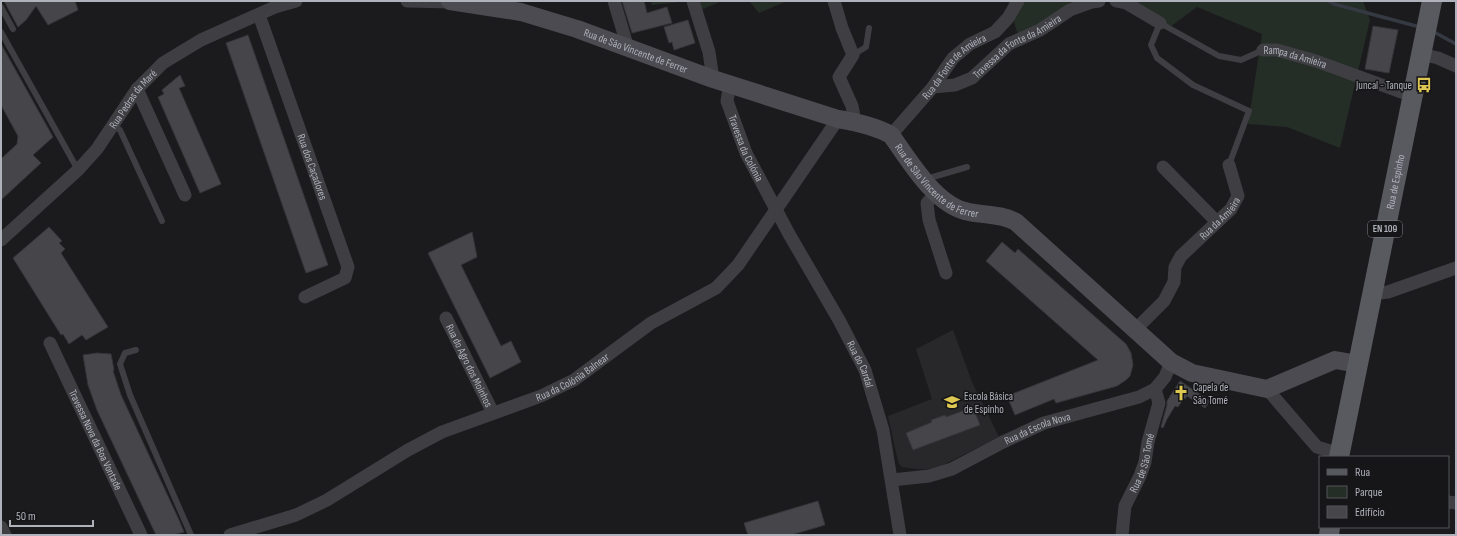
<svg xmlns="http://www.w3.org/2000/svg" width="1457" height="536" font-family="'Sofia Sans Condensed',sans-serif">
  <rect width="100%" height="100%" fill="#1b1b1d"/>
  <!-- built -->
  <path fill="#28272a" d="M 953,330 L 972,382 L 999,437 L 941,466 L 928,469 L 916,469 L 902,467 L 899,464 L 897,457 L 888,416 L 932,399 L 916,349 Z"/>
  <!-- green -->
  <g fill="#252d27">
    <path d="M 651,1 L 722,1 L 703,9 L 688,1 L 652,5 Z"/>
    <path d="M 749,1 L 787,1 L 759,13 Z"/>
    <path d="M 1008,1 L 1100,1 L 1063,18 L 1021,46 Z"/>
    <path d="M 1120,1 L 1363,1 L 1370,20 L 1340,148 L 1287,127 L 1248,124 L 1262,34 L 1197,7 L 1170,27 Z"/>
  </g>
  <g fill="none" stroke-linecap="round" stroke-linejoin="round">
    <!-- stream -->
    <g stroke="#343942" stroke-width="3.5">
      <path d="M 1329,1 L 1334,4 L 1416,26"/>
      <path d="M 1434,32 L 1456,44"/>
    </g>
  </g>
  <!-- building -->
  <g fill="#46464a" stroke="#363539">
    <path d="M 4,1 L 75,1 L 78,10 L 48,25 L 36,6 L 26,20 L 18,27 Z"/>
    <path d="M 622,1 L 644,1 L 647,13 L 667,7 L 672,23 L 632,33 Z"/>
    <path d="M 688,20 L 695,43 L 674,50 L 672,42 L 669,43 L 664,27 Z"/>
    <path d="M 1373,26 L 1398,30 L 1389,73 L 1365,69 Z"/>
    <path d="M 248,35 L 328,265 L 306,273 L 226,43 Z"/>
    <path d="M 1,44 L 53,137 L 33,155 L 41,163 L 1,200 L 1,159 L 17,144 L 18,136 L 1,105 Z"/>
    <path d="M 180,75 L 185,86 L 179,88 L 221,184 L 200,193 L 158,97 L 164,94 L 162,90 Z"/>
    <path d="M 49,227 L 62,241 L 59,243 L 65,249 L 61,253 L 108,327 L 86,340 L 82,335 L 69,344 L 63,334 L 61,335 L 13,258 Z"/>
    <path d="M 472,232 L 477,257 L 461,265 L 501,346 L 511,341 L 521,362 L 490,378 L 428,253 Z"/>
    <path d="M 1002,242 L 1015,253 L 1018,249 L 1126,344 L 1131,353 L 1133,365 L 1130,376 L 1126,380 L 1117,386 L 1056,403 L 1054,399 L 1015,415 L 1007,396 L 1098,360 L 986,261 Z"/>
    <path d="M 97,353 L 111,354 L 114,370 L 113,371 L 121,395 L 179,520 L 184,532 L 173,535 L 156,535 L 97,410 L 88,385 L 83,355 Z"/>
    <path d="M 1180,381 L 1210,401 L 1205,408 L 1187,396 L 1185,399 L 1184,398 L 1178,407 L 1175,406 L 1167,419 L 1163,428 L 1161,427 L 1167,405 L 1167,401 Z"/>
    <path d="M 973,407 L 980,425 L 913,450 L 906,433 L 932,422 L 931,420 L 945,415 L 946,417 Z"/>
    <path d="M 818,501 L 825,525 L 791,535 L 748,535 L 744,523 Z"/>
  </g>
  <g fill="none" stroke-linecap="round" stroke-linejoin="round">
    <!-- lane -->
    <g stroke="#3e3e43" stroke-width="6">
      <path d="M 1,7 L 13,29"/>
      <path d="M 1,32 L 78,170"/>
      <path d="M 853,55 L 866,47 L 869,28"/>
      <path d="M 113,125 L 120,130 L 162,221"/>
      <path d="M 1229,165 L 1249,111 L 1193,85 L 1157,58 L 1151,45 L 1160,23 L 1219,56 L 1241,60 L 1263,50"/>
      <path d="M 926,179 L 967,167"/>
      <path d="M 136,350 L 125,353 L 120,364 L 130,395 L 191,535"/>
    </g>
    <!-- street -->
    <g stroke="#3e3e43" stroke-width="13">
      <path d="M 407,1 L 452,2"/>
      <path d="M 614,1 L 628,48"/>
      <path d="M 693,1 L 709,52 L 713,79"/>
      <path d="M 834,1 L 842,28 L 853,55 L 839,77 L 852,106 L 855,122"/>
      <path d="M 1116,1 L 1126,3 L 1160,23"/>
      <path id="s1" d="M 259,15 L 348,267 L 345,278 L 305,297"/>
      <path id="s2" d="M 1263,50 L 1277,50 L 1316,61 L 1412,96"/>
      <path d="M 1421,54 L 1438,58 L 1456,66"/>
      <path id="s3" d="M 730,83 L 727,101 L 746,153 L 789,234 L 839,320 L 865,370 L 883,430 L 900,535"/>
      <path id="s4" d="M 933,87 L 955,85 L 972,78 L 1009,44 L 1040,30 L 1070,10 L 1092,2 L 1099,1"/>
      <path d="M 137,89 L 185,195"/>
      <path id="s5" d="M 891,135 L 933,87 L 953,58 L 970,44 L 995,32 L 1008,18 L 1018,1"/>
      <path d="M 1163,167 L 1217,222"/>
      <path d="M 936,193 L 927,203 L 929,220 L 946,273"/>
      <path id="s6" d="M 1,240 L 78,170 L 97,149 L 137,89 L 163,63 L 201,40 L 275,7 L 296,1"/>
      <path d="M 1372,294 L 1388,292 L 1456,268"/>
      <path id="s7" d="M 446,318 L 493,413"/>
      <path id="s8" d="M 1136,329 L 1164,301 L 1174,282 L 1175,267 L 1181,256 L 1231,209 L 1238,196 L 1229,165"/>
      <path id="s9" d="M 50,343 L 141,535"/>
      <path d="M 1267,389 L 1317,447 L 1340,454"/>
      <path id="s10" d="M 892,480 L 929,476 L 952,469 L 1003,442 L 1044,423 L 1139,397 L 1155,389 L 1165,377 L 1171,362"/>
      <path d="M 1448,502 L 1456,503"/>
      <path d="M 1,527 L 5,535"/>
      <path id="s11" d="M 230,535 L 296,515 L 327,500 L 408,450 L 442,432 L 541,396 L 574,380 L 651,323 L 716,288 L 738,265 L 838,119"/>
      <path id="s12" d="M 1122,535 L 1125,506 L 1140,476 L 1145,462 L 1148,442 L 1159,403 L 1155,389"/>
    </g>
    <!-- secondary -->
    <path stroke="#4b4b51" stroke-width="18" id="s13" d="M 450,1 L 521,12 L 577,29 L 713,79 L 838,119 C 856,122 875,126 891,135 C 909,160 934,203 965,211 C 983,216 1000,213 1016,222 L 1171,362 L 1192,373 L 1267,389 L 1335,360 L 1358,364"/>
    <!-- primary -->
    <g stroke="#595960" stroke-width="20">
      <path id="s14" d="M 1339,457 L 1432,1"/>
      <path d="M 1329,535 L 1330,527"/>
    </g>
  </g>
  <!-- icons -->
  <defs>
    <symbol id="bus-bare" viewBox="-9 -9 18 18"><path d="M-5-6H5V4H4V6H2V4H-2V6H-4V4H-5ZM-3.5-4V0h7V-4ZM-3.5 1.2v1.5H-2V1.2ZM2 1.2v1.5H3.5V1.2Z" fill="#dec851" stroke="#161618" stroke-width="2.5" paint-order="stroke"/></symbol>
    <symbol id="church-bare" viewBox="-9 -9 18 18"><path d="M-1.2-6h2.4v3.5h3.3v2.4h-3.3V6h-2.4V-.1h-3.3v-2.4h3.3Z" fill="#dec851" stroke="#161618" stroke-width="2.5" paint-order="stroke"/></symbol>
    <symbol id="school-bare" viewBox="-9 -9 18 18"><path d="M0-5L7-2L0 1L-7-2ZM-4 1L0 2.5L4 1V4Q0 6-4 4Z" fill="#dec851" stroke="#161618" stroke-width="2.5" paint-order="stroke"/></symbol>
  </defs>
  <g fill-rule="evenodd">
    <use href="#bus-bare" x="1413" y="74" width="22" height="22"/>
    <use href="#church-bare" x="1170" y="382" width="22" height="22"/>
    <use href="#school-bare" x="941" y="391" width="22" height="22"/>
  </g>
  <g text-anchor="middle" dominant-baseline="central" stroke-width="3" stroke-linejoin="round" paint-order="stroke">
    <!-- shield labels -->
    <rect fill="#161618" stroke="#81828a" stroke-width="1" x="1368" y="221" width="34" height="16" rx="3"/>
    <g font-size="10" font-weight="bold" fill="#afb1bb">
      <text x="1385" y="229">EN 109</text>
    </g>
    <!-- street labels -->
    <g font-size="11" fill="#afb1bb" stroke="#161618">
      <text stroke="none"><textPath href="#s4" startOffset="96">Travessa da Fonte da Amieira</textPath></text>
      <text stroke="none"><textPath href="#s13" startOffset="193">Rua de São Vincente de Ferrer</textPath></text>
      <text stroke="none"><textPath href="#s2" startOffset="33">Rampa da Amieira</textPath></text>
      <text stroke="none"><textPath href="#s5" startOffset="94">Rua da Fonte de Amieira</textPath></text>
      <text stroke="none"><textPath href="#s6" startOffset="194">Rua Pedras da Maré</textPath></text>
      <text stroke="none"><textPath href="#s3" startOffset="69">Travessa da Colónia</textPath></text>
      <text stroke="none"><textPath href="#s1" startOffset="161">Rua dos Caçadores</textPath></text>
      <text stroke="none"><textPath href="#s13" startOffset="529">Rua de São Vincente de Ferrer</textPath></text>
      <text stroke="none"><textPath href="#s14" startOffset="281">Rua de Espinho</textPath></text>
      <text stroke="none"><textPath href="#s8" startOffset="143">Rua da Amieira</textPath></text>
      <text stroke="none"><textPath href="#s7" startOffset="53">Rua do Agro dos Moinhos</textPath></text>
      <text stroke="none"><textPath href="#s3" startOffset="314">Rua do Cardal</textPath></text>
      <text stroke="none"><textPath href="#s11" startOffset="379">Rua da Colónia Balnear</textPath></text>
      <text stroke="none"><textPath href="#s10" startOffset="156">Rua da Escola Nova</textPath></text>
      <text stroke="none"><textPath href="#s9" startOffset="107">Travessa Nova da Boa Vontade</textPath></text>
      <text stroke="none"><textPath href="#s12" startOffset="76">Rua de São Tomé</textPath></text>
    </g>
    <!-- poi labels -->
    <g font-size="11" fill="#afb1bb" stroke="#161618" text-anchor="start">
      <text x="1412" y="85" text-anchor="end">Juncal - Tanque</text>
      <text x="1193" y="387">Capela de<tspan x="1193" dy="13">São Tomé</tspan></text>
      <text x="964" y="396">Escola Básica<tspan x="964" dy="13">de Espinho</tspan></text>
    </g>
  </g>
  <!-- border -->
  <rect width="1457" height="536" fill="none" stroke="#afb1bb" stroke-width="4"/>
  <!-- legend -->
  <rect x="1319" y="456" width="130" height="72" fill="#161618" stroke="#535459"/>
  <rect x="1327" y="469" width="20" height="6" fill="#595960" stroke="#535459"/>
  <text x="1355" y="476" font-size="12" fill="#afb1bb">Rua</text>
  <rect x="1327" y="486" width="20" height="12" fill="#252d27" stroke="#535459"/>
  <text x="1355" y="496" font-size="12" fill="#afb1bb">Parque</text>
  <rect x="1327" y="506" width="20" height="12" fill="#46464a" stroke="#535459"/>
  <text x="1355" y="516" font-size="12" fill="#afb1bb">Edifício</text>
  <!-- scale -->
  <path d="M10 520v6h83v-6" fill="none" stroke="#afb1bb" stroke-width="2"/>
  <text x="16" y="520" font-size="12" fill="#afb1bb" stroke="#161618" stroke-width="3" paint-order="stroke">50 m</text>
</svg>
